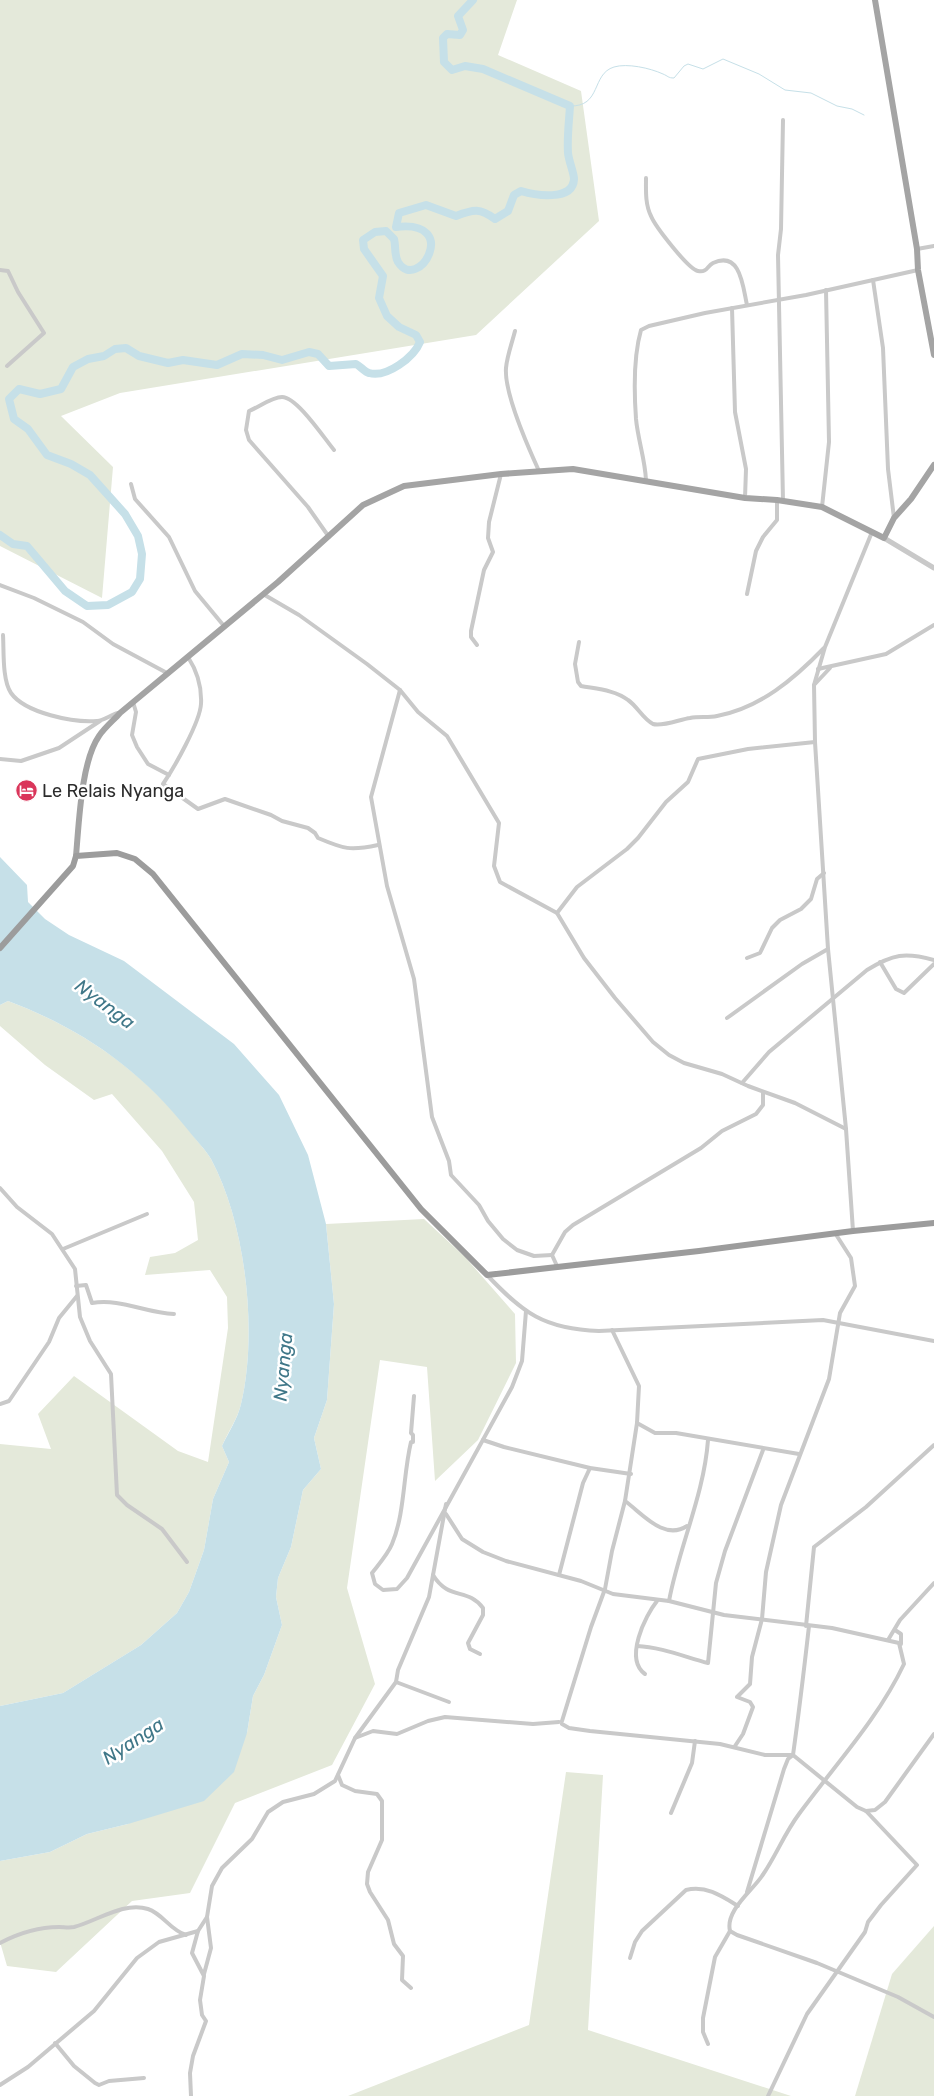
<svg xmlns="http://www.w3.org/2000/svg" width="934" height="2096" font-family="Rubik,sans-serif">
  <rect width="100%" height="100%" fill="#fff"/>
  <!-- green -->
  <g fill="#e4e9da">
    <path d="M 0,0 L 517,0 L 498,55 L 581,91 L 599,221 L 476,335 L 120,393 L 61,416 L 113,467 L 102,598 L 0,546 Z"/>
    <path d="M 8,1001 C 80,1028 140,1069 188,1129 C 195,1139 205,1149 211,1159 C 246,1224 258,1333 241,1404 C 238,1418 228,1432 222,1446 L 229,1462 L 213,1499 L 204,1550 L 189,1592 L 177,1613 L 141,1645 L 63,1693 L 0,1706 L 0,1444 L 51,1449 L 38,1414 L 74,1376 L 178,1451 L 208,1462 L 228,1328 L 227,1297 L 210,1270 L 145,1275 L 150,1257 L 175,1253 L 198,1240 L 194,1202 L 162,1151 L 112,1094 L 94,1100 L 45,1065 L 0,1026 L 0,1005 Z"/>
    <path d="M 424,1219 L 465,1257 L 515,1314 L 516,1363 L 478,1440 L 435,1481 L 427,1367 L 380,1360 L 347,1588 L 375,1684 L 332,1765 L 235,1803 L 190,1893 L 132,1901 L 56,1972 L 7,1966 L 0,1942 L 0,1861 L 50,1852 L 87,1834 L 128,1824 L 247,1733 L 253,1696 L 264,1675 L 282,1625 L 276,1597 L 278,1578 L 291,1547 L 303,1490 L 321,1469 L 314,1438 L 327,1400 L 334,1304 L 326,1224 Z"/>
    <path d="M 566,1772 L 603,1775 L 588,2030 L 791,2096 L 348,2096 L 529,2025 Z"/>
    <path d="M 934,1926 L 934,2096 L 855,2096 L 892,1974 Z"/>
  </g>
  <!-- water -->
  <path fill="#c6e0e8" d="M 0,857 L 27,885 L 28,902 L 45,919 L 69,935 L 124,961 L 234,1044 L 279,1095 L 308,1155 L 326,1224 L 334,1304 L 327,1400 L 314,1438 L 321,1469 L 303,1490 L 291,1547 L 278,1578 L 276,1597 L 282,1625 L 264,1675 L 253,1696 L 247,1733 L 234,1772 L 204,1801 L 128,1824 L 87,1834 L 50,1852 L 0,1861 L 0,1706 L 63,1693 L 141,1645 L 177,1613 L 189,1592 L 204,1550 L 213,1499 L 229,1462 L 222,1446 C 228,1433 238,1418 241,1404 C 258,1333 246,1224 211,1159 C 205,1149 195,1139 188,1130 C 140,1069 80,1028 8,1001 L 0,1005 Z"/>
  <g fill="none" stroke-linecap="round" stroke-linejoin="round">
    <!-- stream -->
    <path stroke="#c6e0e8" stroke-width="1" d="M 570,106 C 602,107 591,74 614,67 C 627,63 650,68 663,74 C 668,76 668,78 674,78 L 684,66 L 688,64 L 703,69 L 723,59 L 759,74 L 785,90 L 811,93 L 837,106 L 852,109 L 864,115"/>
    <!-- river -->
    <path stroke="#c6e0e8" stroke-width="8" d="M 0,535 L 13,544 L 27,546 L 65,591 L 87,606 L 108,605 L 132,592 L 140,579 L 142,554 L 138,536 L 125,514 L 90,475 L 71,464 L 47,455 L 28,429 L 14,419 L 9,399 L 19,389 L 40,394 L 61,389 L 73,367 L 88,359 L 104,356 L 115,349 L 126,348 L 139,356 L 168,363 L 183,360 L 217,365 L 242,354 L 263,355 L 282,360 L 309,352 L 318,354 L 329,366 L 356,364 C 360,366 365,372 369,373 C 387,378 414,357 420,342 L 416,335 L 399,327 L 387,316 L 379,298 L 383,276 L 364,249 L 363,240 L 375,232 L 386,231 L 394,239 C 396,246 394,255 398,262 C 418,294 462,219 396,227 L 399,213 L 426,205 L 456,216 C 474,209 480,208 495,219 L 508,211 L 514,195 L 521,191 C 534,195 573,202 574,179 C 574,173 569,162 568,153 C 567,137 569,122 570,106 L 483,69 L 465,66 L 452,70 L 444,62 L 443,38 L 447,34 L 460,35 L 463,30 L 458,16 L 473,0"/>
    <!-- minor -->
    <g stroke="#c9c9c9" stroke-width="4">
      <path d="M 646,178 C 646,190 645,204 651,216 C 655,226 688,269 698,271 C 707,273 707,266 713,263 C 741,250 743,288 747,305"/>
      <path d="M 917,249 L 934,246"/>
      <path d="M 0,270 L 8,271 L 18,292 L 44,333 L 7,366"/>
      <path d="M 873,280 L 883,348 L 888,469 L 894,518"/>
      <path d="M 732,308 L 735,412 L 746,469 L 745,498"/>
      <path d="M 515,331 C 512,343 507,356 506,368 C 504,394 528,447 539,471"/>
      <path d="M 646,480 C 645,459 638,440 636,419 C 634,391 633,358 641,330 L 649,326 L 705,313 L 806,295 L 918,270"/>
      <path d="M 131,484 L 135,499 L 169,537 L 195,591 L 224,626"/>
      <path d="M 783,501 L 778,255 L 781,229 L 783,120"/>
      <path d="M 822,507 L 829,442 L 826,290"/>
      <path d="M 329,537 L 308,507 L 249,440 L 246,430 L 249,411 C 259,407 272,397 282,397 C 297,397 324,438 334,450"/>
      <path d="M 0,585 L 34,598 L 83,622 L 113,644 L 167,673"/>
      <path d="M 263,594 L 299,615 L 367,664 L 400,690 L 418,712 L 447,736 L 499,823 L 494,866 L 500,882 L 557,913 L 584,958 L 615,998 L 653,1042 L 669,1055 L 684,1063 L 722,1074 L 748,1086 L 795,1103 L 846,1129"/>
      <path d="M 747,594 L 756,551 L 763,537 L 777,520 L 777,500"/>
      <path d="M 3,635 C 4,650 2,680 11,693 C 25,713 74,723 97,721 C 104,721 110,715 118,713"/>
      <path d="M 579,642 L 575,664 L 578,682 L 581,686 C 597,689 615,690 628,700 C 637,706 643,719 653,724 C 662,727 681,719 690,718 C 699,716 708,718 717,716 C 760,708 794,679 824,648"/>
      <path d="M 477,645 L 471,637 L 471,631 L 484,570 L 493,552 L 488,538 L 489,522 L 501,474"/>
      <path d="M 188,657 C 197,671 202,686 201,704 C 200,722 174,768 163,784 L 198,809 L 225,799 L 271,815 L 282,821 L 308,828 L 315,833 L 318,838 C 344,849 350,851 378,845"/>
      <path d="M 818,669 L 886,654 L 934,625"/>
      <path d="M 814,685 L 830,668"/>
      <path d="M 400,690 L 371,797 L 387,886 L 414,979 L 432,1117 L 449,1161 L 451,1175 L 479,1205 L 488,1221 L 503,1239 L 517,1250 L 534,1256 L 552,1255"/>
      <path d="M 133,702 L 136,712 L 132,735 L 137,747 L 148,764 L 169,775"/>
      <path d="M 0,759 L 21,761 L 59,748 L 100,721"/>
      <path d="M 557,913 L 577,887 L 627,849 L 638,838 L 666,802 L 688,782 L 698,759 L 748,749 L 815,742"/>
      <path d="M 747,958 L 760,953 L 772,928 L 780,920 L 801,909 L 811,899 L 817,879 L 824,873"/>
      <path d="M 880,962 L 896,989 L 904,993 L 934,964"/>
      <path d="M 727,1018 L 802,964 L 828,949"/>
      <path d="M 742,1083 L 769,1052 L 867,970 C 893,954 905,952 934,960"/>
      <path d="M 0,1188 L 17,1207 L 52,1234 L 75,1269 L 80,1317 L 90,1341 L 111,1374 L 117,1495 L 127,1505 L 162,1529 L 187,1562"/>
      <path d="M 853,1231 L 846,1129 L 828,949 L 815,742 L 814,685 L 825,647 L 872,532"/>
      <path d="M 63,1249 L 147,1214"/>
      <path d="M 557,1266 L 552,1255 L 565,1232 L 573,1225 L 701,1148 L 722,1131 L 756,1114 L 763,1105 L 763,1092"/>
      <path d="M 487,1275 C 523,1313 544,1329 599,1331 L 823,1320 L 934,1341"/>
      <path d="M 76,1286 L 86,1285 L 92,1303 C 120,1298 146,1313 174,1314"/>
      <path d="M 612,1330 L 639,1386 L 637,1423 L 655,1433 L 676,1433 L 799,1454"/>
      <path d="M 414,1396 L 411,1433 L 413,1435 L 413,1442 L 411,1442 C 403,1475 405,1513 392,1544 C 388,1554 379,1564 372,1573 L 375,1584 L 383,1590 L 397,1589 L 407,1578 L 512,1387 L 522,1361 L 526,1311"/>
      <path d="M 0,1404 L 9,1401 L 49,1342 L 59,1318 L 77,1296"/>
      <path d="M 483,1440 L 504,1447 L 590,1468 L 631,1474"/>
      <path d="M 625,1501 C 643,1514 664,1541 687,1526"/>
      <path d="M 446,1514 L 462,1539 L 483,1552 L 506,1561 L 581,1581 L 613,1594 L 669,1601 L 724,1615 L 832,1628 L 899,1643 L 904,1664 C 878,1719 835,1765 799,1814 C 784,1834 776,1856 762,1876 C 752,1891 725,1911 730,1931 L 737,1935 L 817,1963 L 898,1997 L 934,2017"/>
      <path d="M 433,1575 C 449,1601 467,1587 483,1608 L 483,1615 L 468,1643 L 470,1649 L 480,1654"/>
      <path d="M 559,1575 L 583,1483 L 590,1468"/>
      <path d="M 669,1601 C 679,1547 704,1495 708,1440"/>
      <path d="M 806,1626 L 814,1547 L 866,1507 L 934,1445"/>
      <path d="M 895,1630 L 901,1634 L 901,1644"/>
      <path d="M 888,1640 L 900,1620 L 934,1583"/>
      <path d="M 637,1646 C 661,1647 685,1657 708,1663 L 716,1583 L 725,1551 L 763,1450"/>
      <path d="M 645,1674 C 624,1659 645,1616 657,1601"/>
      <path d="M 396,1682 L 449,1702"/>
      <path d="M 562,1721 L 591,1627 L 605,1589 L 612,1551 L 625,1501 L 637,1423"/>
      <path d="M 562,1724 L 569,1728 L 590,1731 L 720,1744 L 765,1755 L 793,1755"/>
      <path d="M 355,1738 L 373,1731 L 397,1734 L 428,1721 L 445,1717 L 533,1724 L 559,1722"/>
      <path d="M 735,1746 L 743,1734 L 753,1707 L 750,1702 L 737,1697 L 750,1684 L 752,1657 L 762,1619 L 766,1572 L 781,1505 L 829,1379 L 840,1313 L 855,1286 L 851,1258 L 835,1233"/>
      <path d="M 338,1775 L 342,1785 L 355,1791 L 377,1794 L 382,1801 L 382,1840 L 368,1872 L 367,1884 L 370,1892 L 388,1920 L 394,1944 L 403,1956 L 402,1980 L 411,1988"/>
      <path d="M 866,1811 L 875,1810 L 885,1802 L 934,1734"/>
      <path d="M 671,1813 L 692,1763 L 695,1741"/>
      <path d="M 747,1892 L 784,1769 L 788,1759 L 793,1755"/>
      <path d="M 0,1943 C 19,1933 37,1927 59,1927 C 64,1927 69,1928 74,1927 C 97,1921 124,1901 148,1909 C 163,1914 170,1930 186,1935"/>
      <path d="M 630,1958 L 635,1942 L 642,1931 L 686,1890 C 706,1885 722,1896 738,1906"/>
      <path d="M 204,1974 L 211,1948 L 207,1917"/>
      <path d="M 55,2043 L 74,2066 L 95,2083 L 99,2085 L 109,2081 L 144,2078"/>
      <path d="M 708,2044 L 703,2032 L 703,2018 L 715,1957 L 730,1931"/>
      <path d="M 0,2085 L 28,2067 L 94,2011 L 137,1958 L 159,1942 L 198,1931 L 207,1917 L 212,1886 L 222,1868 L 252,1839 L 268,1812 L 283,1802 L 314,1794 L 335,1781 L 355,1738 L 396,1682 L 398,1670 L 429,1597 L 446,1504"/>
      <path d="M 191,2096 L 190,2073 L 193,2056 L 206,2021 L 202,2015 L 200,2000 L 204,1976 L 192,1953 L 198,1931"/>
      <path d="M 768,2096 L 807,2014 L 865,1932 L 868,1922 L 881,1905 L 917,1865 L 866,1811 L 857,1807 L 793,1755 C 799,1712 804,1670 809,1626"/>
    </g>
    <!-- tertiary -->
    <path stroke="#c9c9c9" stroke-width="5" d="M 884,538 L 934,568"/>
    <!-- primary -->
    <g stroke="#a4a4a4" stroke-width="6">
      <path d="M 875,0 L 917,249 L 918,270 L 934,355"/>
      <path d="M 76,856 C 79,823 81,762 99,736 C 105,727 114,720 120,713 L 278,582 L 363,505 L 404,486 L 501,474 L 573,469 L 745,498 L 777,500 L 822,507 L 884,538 L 894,518 L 911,499 L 934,465"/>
    </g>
    <!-- trunk -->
    <path stroke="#9c9c9c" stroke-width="6" d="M 0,948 L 73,866 L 76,856 L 117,853 L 135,859 L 153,874 L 421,1209 L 487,1275 L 699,1251 L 853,1231 L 934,1223"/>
  </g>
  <!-- icons -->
  <defs>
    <symbol id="hotel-disc" viewBox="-11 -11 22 22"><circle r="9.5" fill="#da365b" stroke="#fff"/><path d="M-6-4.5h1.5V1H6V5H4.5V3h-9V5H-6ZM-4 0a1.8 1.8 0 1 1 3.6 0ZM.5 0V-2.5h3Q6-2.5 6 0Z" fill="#fff"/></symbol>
  </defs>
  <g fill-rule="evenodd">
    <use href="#hotel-disc" x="14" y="778" width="25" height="25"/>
  </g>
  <g text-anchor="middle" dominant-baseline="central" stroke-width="5" stroke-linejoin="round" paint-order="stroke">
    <!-- poi labels -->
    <g font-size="18" fill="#2c2c2c" stroke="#fff" text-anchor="start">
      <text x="42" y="791">Le Relais Nyanga</text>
    </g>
    <!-- water labels -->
    <g font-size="19" font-style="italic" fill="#3f7788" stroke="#fff">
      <text transform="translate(105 1004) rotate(37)">Nyanga</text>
      <text transform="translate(283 1367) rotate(-85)">Nyanga</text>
      <text transform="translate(133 1741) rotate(-33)">Nyanga</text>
    </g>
  </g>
</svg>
